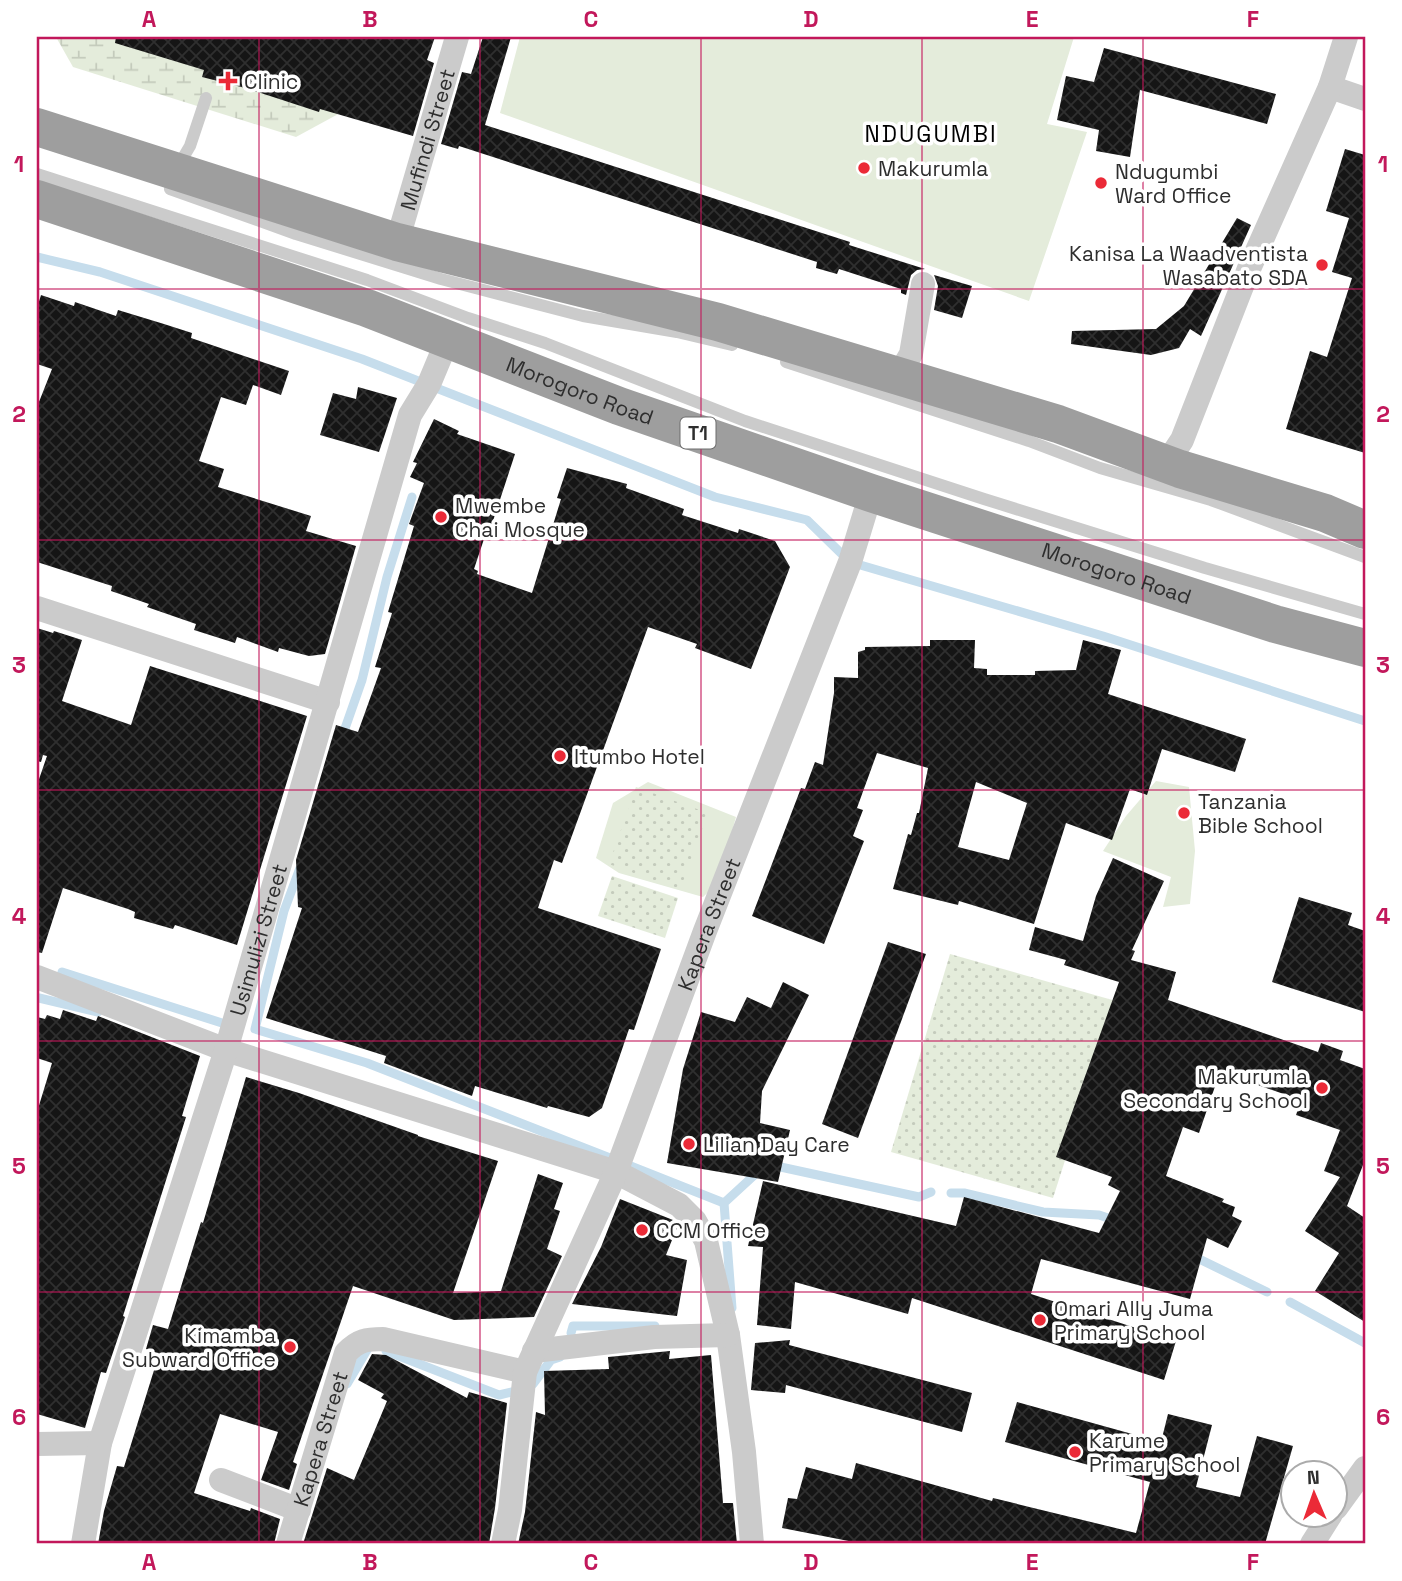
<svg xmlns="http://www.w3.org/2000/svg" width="1402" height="1581" font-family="'Space Grotesk',sans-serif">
  <defs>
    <pattern id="wetland-marsh" width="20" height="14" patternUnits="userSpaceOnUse" patternTransform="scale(1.75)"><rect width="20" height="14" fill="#e4ecdb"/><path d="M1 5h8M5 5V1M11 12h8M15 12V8" fill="none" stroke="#c4cbbc"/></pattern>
    <pattern id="park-dots" width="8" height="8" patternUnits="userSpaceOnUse" patternTransform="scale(1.75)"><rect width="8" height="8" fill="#e4ecdb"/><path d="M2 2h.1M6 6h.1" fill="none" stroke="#c4cbbc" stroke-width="1.8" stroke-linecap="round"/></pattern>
    <pattern id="building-cross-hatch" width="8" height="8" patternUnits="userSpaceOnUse" patternTransform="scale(1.75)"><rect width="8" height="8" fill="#151515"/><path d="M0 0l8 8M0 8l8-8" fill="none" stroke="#2f2f2f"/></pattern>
  </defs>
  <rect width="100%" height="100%" fill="#fff"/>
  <!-- green -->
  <g fill="#e4ecdb">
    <path d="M 520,37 L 1074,37 L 1047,124 L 1087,132 L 1029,301 L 500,113 Z"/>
    <path d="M 1156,781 L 1189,787 L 1195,851 L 1190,904 L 1163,907 L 1171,877 L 1103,851 L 1126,816 Z"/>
    <path d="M 648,782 L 736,817 L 717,884 L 703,897 L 619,873 L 596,858 L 613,803 Z"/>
  </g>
  <!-- wetland -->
  <path fill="url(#wetland-marsh)" d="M 56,37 L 387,37 L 353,106 L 296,137 L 73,67 Z"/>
  <!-- park -->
  <g fill="url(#park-dots)">
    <path d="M 636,787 L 708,813 L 680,890 L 609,864 Z"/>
    <path d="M 612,876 L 678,898 L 665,938 L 598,916 Z"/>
    <path d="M 950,954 L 1116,1001 L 1053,1198 L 891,1152 Z"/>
  </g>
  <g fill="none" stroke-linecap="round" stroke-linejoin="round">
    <!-- stream -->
    <g stroke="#c6ddec" stroke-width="9">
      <path d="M 37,257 L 100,272 L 362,359 L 715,497 L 807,520 L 850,562 L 1103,636 L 1365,721"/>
      <path d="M 342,737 L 362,680 L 387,577 L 412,497"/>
      <path d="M 300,868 L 284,911 L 255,1029 L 367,1063 L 610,1158"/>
      <path d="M 62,972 L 222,1023"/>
      <path d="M 39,998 L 98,1012"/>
      <path d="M 623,1163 L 724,1203"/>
      <path d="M 951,1193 L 964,1193 L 1043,1212 L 1099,1215 L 1117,1221"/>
      <path d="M 1191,1255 L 1267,1292"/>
      <path d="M 1290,1302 L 1365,1343"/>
      <path d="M 732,1308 L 724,1203 L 761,1169 L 776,1166 L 919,1197 L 931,1192"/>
      <path d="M 571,1333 L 573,1326 L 655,1326"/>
      <path d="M 386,1351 L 499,1395 L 512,1392"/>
      <path d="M 347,1384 L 370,1345"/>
      <path d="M 533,1384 L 551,1360 L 560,1357"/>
    </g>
  </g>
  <!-- building -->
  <g fill="url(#building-cross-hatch)" fill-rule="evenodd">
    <path d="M 116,37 L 435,37 L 427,60 L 434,63 L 413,136 L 320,109 L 319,112 L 249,89 L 202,77 L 204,70 L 115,43 Z"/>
    <path d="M 483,37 L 511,37 L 485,125 L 850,242 L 849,245 L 925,269 L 917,270 L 911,275 L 906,295 L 901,293 L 901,289 L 839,269 L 837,274 L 816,268 L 817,262 L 459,146 L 458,149 L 441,144 L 462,72 L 471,74 Z"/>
    <path d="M 1104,48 L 1276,94 L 1267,124 L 1140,90 L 1130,157 L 1096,151 L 1099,130 L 1057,120 L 1066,76 L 1094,82 Z"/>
    <path d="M 1345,149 L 1365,155 L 1365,453 L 1286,429 L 1310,351 L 1327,357 L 1352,278 L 1332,272 L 1349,218 L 1326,211 Z"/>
    <path d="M 1237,218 L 1251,225 L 1201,336 L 1190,329 L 1179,348 L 1151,355 L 1071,344 L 1072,331 L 1156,329 L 1184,306 Z"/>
    <path d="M 934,275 L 972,286 L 962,318 L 934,310 L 938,286 Z"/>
    <path d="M 41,295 L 74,306 L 75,302 L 116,316 L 118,310 L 164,324 L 192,333 L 191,338 L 289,371 L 281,395 L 253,385 L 246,405 L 221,397 L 199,461 L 224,469 L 218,487 L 311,516 L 306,531 L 356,546 L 325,654 L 309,656 L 279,648 L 278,652 L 237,637 L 235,643 L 194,630 L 196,624 L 147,607 L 149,604 L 111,591 L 112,586 L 37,562 L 37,407 L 52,369 L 37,364 L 37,308 Z"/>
    <path d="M 358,387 L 397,398 L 379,452 L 320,435 L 333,393 L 356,399 Z"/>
    <path d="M 434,419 L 459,431 L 457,434 L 515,454 L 491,527 L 488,527 L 474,569 L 478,571 L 477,574 L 532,593 L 561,499 L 557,498 L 567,468 L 627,484 L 626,488 L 684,509 L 682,515 L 738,533 L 739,529 L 775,541 L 790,567 L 751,669 L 695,648 L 697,644 L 648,627 L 562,863 L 554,860 L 538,908 L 661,949 L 634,1030 L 629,1029 L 602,1108 L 589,1117 L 548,1106 L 547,1108 L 475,1086 L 472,1096 L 384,1063 L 386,1056 L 266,1018 L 302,908 L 298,907 L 296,860 L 336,725 L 358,732 L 381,668 L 375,667 L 392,613 L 388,612 L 414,526 L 409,524 L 424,483 L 410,477 L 417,463 L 413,462 Z"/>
    <path d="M 37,628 L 53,633 L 54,631 L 82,640 L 62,701 L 131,725 L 150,666 L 307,716 L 237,945 L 175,925 L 173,929 L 134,918 L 135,912 L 128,909 L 63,888 L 42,953 L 37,952 L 37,785 L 47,756 L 43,755 L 41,762 L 37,761 Z"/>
    <path d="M 930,640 L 975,640 L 974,668 L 987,669 L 987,675 L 1035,675 L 1035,671 L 1076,670 L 1083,640 L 1121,650 L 1108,694 L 1246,739 L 1235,772 L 1162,749 L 1147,795 L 1130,789 L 1112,840 L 1066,823 L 1034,924 L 959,901 L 958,905 L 893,889 L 908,834 L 911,835 L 917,813 L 919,813 L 928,768 L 877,753 L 857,808 L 863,810 L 853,836 L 864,841 L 824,944 L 752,916 L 801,788 L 805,789 L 815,762 L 823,765 L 834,693 L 834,677 L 858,678 L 858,652 L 865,650 L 865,647 L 930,646 ZM 976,782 L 1027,803 L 1009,860 L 958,847 Z"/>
    <path d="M 1113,858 L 1164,881 L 1132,950 L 1135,951 L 1131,960 L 1176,972 L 1168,1000 L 1318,1052 L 1321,1043 L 1343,1051 L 1340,1060 L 1365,1069 L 1365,1160 L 1347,1206 L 1365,1218 L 1365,1322 L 1315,1291 L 1339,1253 L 1305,1231 L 1340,1177 L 1324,1171 L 1340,1130 L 1296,1115 L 1301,1100 L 1220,1072 L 1199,1133 L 1183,1127 L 1166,1176 L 1224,1199 L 1222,1202 L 1235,1207 L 1232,1216 L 1242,1221 L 1228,1248 L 1207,1238 L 1190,1299 L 1041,1259 L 1031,1294 L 1176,1341 L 1164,1380 L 912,1298 L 908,1314 L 795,1282 L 791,1329 L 757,1325 L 763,1247 L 748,1246 L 763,1181 L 956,1226 L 964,1197 L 1099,1233 L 1120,1191 L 1108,1185 L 1112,1177 L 1056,1157 L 1119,982 L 1064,965 L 1066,960 L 1029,950 L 1035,927 L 1083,941 L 1096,896 Z"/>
    <path d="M 1299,897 L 1352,913 L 1348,925 L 1365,931 L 1365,1012 L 1272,982 Z"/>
    <path d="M 888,942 L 926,954 L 858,1138 L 822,1124 Z"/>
    <path d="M 783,982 L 809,995 L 762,1091 L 760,1123 L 790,1130 L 778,1182 L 667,1163 L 683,1069 L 701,1012 L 735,1022 L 747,997 L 771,1008 Z"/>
    <path d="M 63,1010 L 96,1021 L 98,1016 L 200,1056 L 182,1116 L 186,1117 L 123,1316 L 125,1317 L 106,1373 L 101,1372 L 85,1428 L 37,1414 L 37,1112 L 52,1063 L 37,1058 L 37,1017 L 45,1019 L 47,1015 L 60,1019 Z"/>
    <path d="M 246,1077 L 299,1093 L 418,1135 L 418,1136 L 498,1161 L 453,1293 L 501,1291 L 538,1174 L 563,1183 L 554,1209 L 560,1211 L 547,1249 L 562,1256 L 534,1317 L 454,1320 L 353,1286 L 293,1462 L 297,1464 L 289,1490 L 261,1480 L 278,1432 L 220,1414 L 194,1493 L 250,1511 L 251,1508 L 280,1519 L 274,1544 L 98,1544 L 104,1511 L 117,1466 L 124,1467 L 159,1354 L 146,1349 L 153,1325 L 168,1329 L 201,1222 L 203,1223 Z"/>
    <path d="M 620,1199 L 673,1220 L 678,1225 L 666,1255 L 687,1260 L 677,1316 L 572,1304 L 601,1247 Z"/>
    <path d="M 790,1340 L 789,1345 L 972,1393 L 962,1432 L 786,1385 L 785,1393 L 751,1390 L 755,1343 Z"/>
    <path d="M 670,1351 L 669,1359 L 711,1355 L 723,1503 L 733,1503 L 737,1544 L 518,1544 L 525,1512 L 536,1412 L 545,1415 L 544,1371 L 609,1369 L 608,1357 Z"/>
    <path d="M 372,1354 L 386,1355 L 467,1398 L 469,1392 L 507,1403 L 495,1508 L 489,1544 L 303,1544 L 327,1468 L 354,1480 L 387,1401 L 381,1398 L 384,1394 L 358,1380 Z"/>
    <path d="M 1017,1402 L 1161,1442 L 1168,1414 L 1212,1425 L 1196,1487 L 1240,1497 L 1257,1436 L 1293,1446 L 1265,1544 L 864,1544 L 782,1528 L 788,1498 L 797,1499 L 806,1467 L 852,1479 L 856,1463 L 992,1501 L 993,1498 L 1136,1533 L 1150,1482 L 1005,1442 Z"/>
  </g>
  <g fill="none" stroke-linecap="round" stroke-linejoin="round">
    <!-- service -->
    <g stroke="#cbcbcb" stroke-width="12">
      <path d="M 177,168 L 190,146 L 206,98"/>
      <path d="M 37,174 L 367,280 L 468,318 L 545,343 L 745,421 L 984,499 L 1205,568 L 1365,614"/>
      <path d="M 170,189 L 296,234 L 441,279 L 583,316 L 677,332 L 732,345"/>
      <path d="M 786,362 L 1029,441 L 1100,468 L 1211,500 L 1365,557"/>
    </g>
    <!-- minor -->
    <g stroke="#cbcbcb" stroke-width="24">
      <path d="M 1330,87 L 1365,99"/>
      <path id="s1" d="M 397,242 L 457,37"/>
      <path d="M 898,376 L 911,354 L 923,284"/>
      <path d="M 1166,464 L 1182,440 L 1248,271 L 1330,87 L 1346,37"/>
      <path d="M 37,608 L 328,702"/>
      <path d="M 37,977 L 226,1050 L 616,1172 L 679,1205 L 695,1221 L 706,1241 L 728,1335 L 744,1452 L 752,1544"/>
      <path d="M 534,1351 L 654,1337 L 728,1335"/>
      <path d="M 37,1444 L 100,1443"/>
      <path d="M 221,1480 L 299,1510"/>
      <path d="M 1336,1508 L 1365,1468"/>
      <path id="s2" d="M 83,1544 L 100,1443 L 226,1050 L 410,415 L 429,384 L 447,341"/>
      <path id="s3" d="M 288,1544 L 346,1353 C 358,1340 367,1339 383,1339 L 525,1372"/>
      <path id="s4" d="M 503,1544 L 510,1510 L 525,1372 L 616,1172 L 705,931 L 850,562 L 871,493"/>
      <path d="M 1312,1544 L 1331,1514"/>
    </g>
    <!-- trunk -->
    <g stroke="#9e9e9e" stroke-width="38">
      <path d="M 37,127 L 397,242 L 718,322 L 1058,424 L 1180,469 L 1325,513 L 1365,530"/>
      <path id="s5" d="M 37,199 L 367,308 L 619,406 L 871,493 L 1275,624 L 1365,648"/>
    </g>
  </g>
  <!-- grid -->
  <path fill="none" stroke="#c2185b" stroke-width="2" stroke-opacity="0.55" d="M 259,37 L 259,1544M 480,37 L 480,1544M 701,37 L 701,1544M 922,37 L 922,1544M 1143,37 L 1143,1544M 37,289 L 1365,289M 37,540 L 1365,540M 37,790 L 1365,790M 37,1041 L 1365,1041M 37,1292 L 1365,1292"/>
  <!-- markers -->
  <g fill="#eb2a37" stroke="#fff" stroke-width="2.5">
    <path d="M224.5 70.5h7v7h7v7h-7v7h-7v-7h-7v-7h7z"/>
    <circle cx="864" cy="168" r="7"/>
    <circle cx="1101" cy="183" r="7"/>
    <circle cx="1322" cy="265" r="7"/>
    <circle cx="441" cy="517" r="7"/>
    <circle cx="560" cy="756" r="7"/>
    <circle cx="1184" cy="813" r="7"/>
    <circle cx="1322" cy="1088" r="7"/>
    <circle cx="689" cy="1144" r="7"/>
    <circle cx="642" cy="1230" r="7"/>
    <circle cx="1040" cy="1320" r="7"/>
    <circle cx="290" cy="1347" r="7"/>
    <circle cx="1075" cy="1452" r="7"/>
  </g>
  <g text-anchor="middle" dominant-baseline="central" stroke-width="7" stroke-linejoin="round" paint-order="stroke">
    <!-- shield labels -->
    <rect fill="#fff" stroke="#6d6d6d" stroke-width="2" x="680.5" y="417.5" width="35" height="31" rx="5"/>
    <g font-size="19" font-weight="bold" fill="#2e2e2e">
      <text x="698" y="433">T1</text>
    </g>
    <!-- poi labels -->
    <g font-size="21" fill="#2e2e2e" stroke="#fff" text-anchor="start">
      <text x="244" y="81">Clinic</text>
      <text x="878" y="168">Makurumla</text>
      <text x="1115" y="171">Ndugumbi<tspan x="1115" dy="24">Ward Office</tspan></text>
      <text x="1308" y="253" text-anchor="end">Kanisa La Waadventista<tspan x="1308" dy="24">Wasabato SDA</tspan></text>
      <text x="455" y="505">Mwembe<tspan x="455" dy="24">Chai Mosque</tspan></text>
      <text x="574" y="756">Itumbo Hotel</text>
      <text x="1198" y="801">Tanzania<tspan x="1198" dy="24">Bible School</tspan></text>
      <text x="1308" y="1076" text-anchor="end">Makurumla<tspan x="1308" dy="24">Secondary School</tspan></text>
      <text x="703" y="1144">Lilian Day Care</text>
      <text x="656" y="1230">CCM Office</text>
      <text x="1054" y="1308">Omari Ally Juma<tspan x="1054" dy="24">Primary School</tspan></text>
      <text x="276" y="1335" text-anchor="end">Kimamba<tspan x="276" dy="24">Subward Office</tspan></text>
      <text x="1089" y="1440">Karume<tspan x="1089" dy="24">Primary School</tspan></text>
    </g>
    <!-- street labels -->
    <g font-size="21" fill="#2e2e2e" stroke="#fff">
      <text stroke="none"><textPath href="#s1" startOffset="107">Mufindi Street</textPath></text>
      <text stroke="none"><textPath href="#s5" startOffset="576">Morogoro Road</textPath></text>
      <text stroke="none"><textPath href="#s5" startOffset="1143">Morogoro Road</textPath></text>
      <text stroke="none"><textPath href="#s4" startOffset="658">Kapera Street</textPath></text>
      <text stroke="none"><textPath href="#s2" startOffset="630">Usimulizi Street</textPath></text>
      <text stroke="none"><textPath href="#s3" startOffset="110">Kapera Street</textPath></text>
    </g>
    <!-- neighbourhood labels -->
    <g font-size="23" letter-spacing="2" fill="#000" stroke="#fff">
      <text x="931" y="134">NDUGUMBI</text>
    </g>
  </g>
  <!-- border -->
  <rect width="1402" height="1581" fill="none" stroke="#ffffff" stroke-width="77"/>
  <!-- north arrow -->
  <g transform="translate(1314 1494) rotate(358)"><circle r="33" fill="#ffffff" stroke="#ababab" stroke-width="2"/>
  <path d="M0-5L12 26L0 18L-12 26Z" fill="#eb2a37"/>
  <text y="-10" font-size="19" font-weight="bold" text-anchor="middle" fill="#2e2e2e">N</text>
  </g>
  <rect x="38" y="38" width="1326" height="1504" fill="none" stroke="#c2185b" stroke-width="2.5"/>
  <g font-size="23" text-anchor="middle" font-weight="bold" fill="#c2185b">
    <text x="149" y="27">A</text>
    <text x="370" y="27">B</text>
    <text x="591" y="27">C</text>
    <text x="811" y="27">D</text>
    <text x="1032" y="27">E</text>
    <text x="1253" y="27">F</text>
    <text x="19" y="172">1</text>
    <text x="1383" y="172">1</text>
    <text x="19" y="422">2</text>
    <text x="1383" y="422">2</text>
    <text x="19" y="673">3</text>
    <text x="1383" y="673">3</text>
    <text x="19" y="924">4</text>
    <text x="1383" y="924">4</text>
    <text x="19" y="1174">5</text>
    <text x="1383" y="1174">5</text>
    <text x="19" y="1425">6</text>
    <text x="1383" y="1425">6</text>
    <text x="149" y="1570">A</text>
    <text x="370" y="1570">B</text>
    <text x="591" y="1570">C</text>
    <text x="811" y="1570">D</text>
    <text x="1032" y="1570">E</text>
    <text x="1253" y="1570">F</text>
  </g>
</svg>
